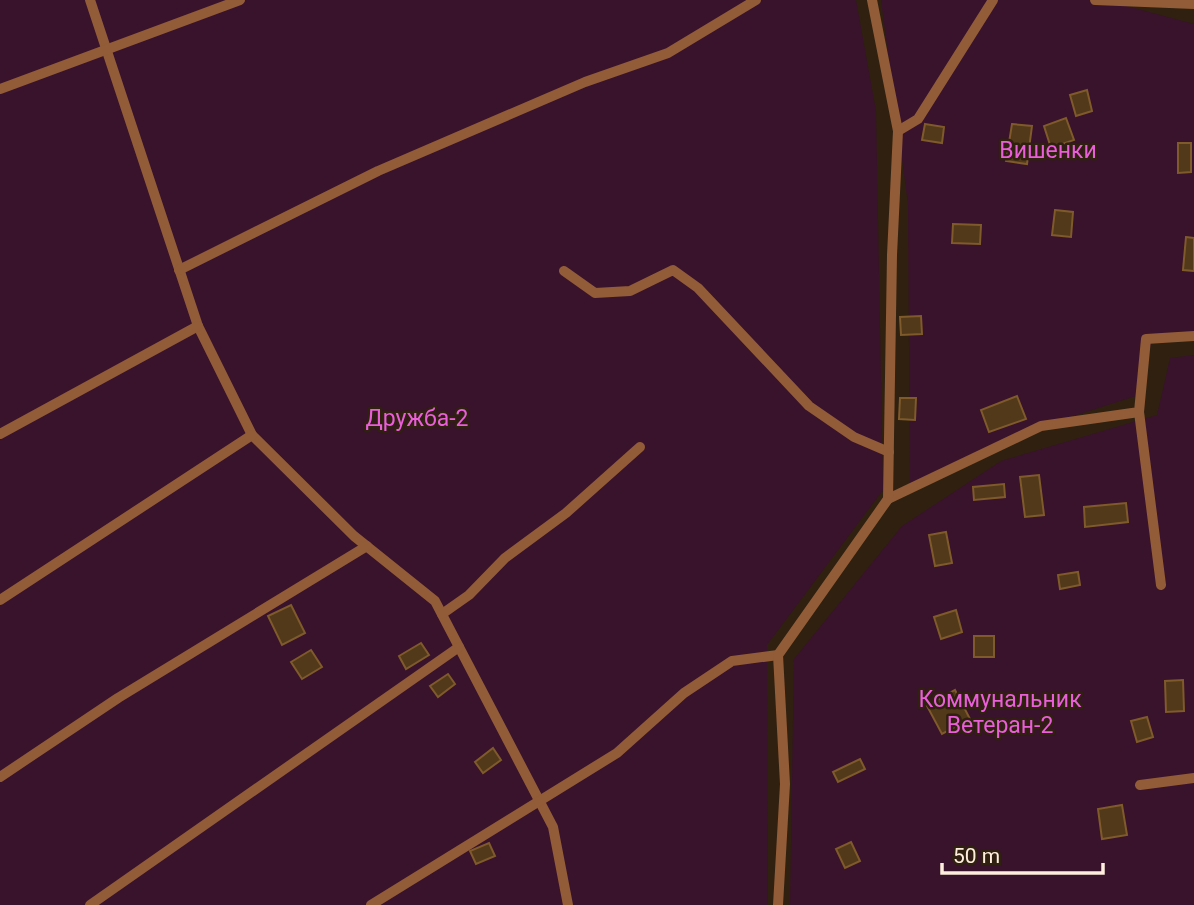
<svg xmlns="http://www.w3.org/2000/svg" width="1194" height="905" font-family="Roboto,sans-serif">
  <rect width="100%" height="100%" fill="#2f2010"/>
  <!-- garden -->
  <g fill="#39122c">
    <path d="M 0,0 L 856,0 L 876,111 L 883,490 L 767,645 L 768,905 L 0,905 Z"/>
    <path d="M 881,0 L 1104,0 L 1194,24 L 1194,336 L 1152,340 L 1139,395 L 1036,428 L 910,488 L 908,204 Z"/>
    <path d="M 1194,355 L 1194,905 L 790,905 L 794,659 L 902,526 L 1001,461 L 1157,415 L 1170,358 Z"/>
  </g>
  <!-- building -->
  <g fill="#51391a" stroke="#7f5a2a" stroke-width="2">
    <path d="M 1087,90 L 1092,111 L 1076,116 L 1070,95 Z"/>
    <path d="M 1066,118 L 1074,140 L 1051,148 L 1044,126 Z"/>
    <path d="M 925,124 L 944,127 L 942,143 L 922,140 Z"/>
    <path d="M 1012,124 L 1032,126 L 1027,164 L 1006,161 Z"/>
    <path d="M 1178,143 L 1191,143 L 1191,172 L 1178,173 Z"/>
    <path d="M 1055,210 L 1073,212 L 1071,237 L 1052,235 Z"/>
    <path d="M 953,224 L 981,225 L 980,244 L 952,243 Z"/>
    <path d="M 1186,237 L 1194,238 L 1194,271 L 1183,270 Z"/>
    <path d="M 921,316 L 922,334 L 901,335 L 900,317 Z"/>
    <path d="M 1017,396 L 1026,419 L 989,432 L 981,410 Z"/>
    <path d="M 900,398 L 916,398 L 915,420 L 899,419 Z"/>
    <path d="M 1039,475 L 1044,515 L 1025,517 L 1020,477 Z"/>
    <path d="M 1004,484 L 1005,497 L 974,500 L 973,487 Z"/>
    <path d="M 1126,503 L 1128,522 L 1085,527 L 1084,507 Z"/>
    <path d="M 946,532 L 952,563 L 935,566 L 929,535 Z"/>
    <path d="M 1078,572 L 1080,585 L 1060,589 L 1058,575 Z"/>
    <path d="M 291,605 L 305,633 L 282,645 L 268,616 Z"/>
    <path d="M 956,610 L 962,632 L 941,639 L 934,617 Z"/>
    <rect x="974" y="636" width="20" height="21"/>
    <path d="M 421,643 L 429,655 L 406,669 L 399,656 Z"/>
    <path d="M 311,650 L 322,667 L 302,679 L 291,662 Z"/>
    <path d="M 448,674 L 455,684 L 438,697 L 430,686 Z"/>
    <path d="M 1183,680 L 1184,711 L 1166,712 L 1165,681 Z"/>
    <path d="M 955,690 L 970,719 L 942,734 L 927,706 Z"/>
    <path d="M 1147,717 L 1153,737 L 1137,742 L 1131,721 Z"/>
    <path d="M 493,748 L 501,760 L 483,773 L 475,762 Z"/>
    <path d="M 860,759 L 865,769 L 838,782 L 833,772 Z"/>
    <path d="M 1122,805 L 1127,835 L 1102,839 L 1098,809 Z"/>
    <path d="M 851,842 L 860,861 L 845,868 L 836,849 Z"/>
    <path d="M 489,843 L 495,856 L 476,864 L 470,851 Z"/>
  </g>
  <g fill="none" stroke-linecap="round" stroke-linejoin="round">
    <!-- service -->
    <g stroke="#915c37" stroke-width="10">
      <path d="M 90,0 L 198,326 L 252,435 L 354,536 L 435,601 L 553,827 L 568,905"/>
      <path d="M 872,0 L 898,131"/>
      <path d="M 1095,0 L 1194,4"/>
      <path d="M 0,89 L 240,0"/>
      <path d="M 179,270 L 378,171 L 585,82 L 668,53 L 756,0"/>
      <path d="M 564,271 L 595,293 L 630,291 L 673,270 L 698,288 L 809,406 L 854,437 L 889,452"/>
      <path d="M 1139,412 L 1161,585"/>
      <path d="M 0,434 L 198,326"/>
      <path d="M 888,499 L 1041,426 L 1139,412 L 1146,339 L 1194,336"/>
      <path d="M 0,600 L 252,435"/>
      <path d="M 442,614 L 469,595 L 505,558 L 566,513 L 640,447"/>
      <path d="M 0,777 L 118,698 L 367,546"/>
      <path d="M 1140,785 L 1194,778"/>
      <path d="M 90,905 L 459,647"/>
      <path d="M 371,905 L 617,753 L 684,693 L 732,661 L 778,655"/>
      <path d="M 778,905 L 785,784 L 778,655 L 888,499 L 892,255 L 898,131 L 918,119 L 993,0"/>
    </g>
  </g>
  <g text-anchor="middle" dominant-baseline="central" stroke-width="5" stroke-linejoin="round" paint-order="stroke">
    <!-- park labels -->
    <g font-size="23" fill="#eb5eda" stroke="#2f2010">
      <text x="1048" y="150">Вишенки</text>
      <text x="417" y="418">Дружба-2</text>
      <text x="1000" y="699">Коммунальник<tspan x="1000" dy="26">Ветеран-2</tspan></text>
    </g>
  </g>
  <!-- scale -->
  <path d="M942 863v10h161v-10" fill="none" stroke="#ffeedd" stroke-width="3.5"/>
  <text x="953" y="863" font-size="21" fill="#ffeedd" stroke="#2f2010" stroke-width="5" paint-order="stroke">50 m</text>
</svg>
